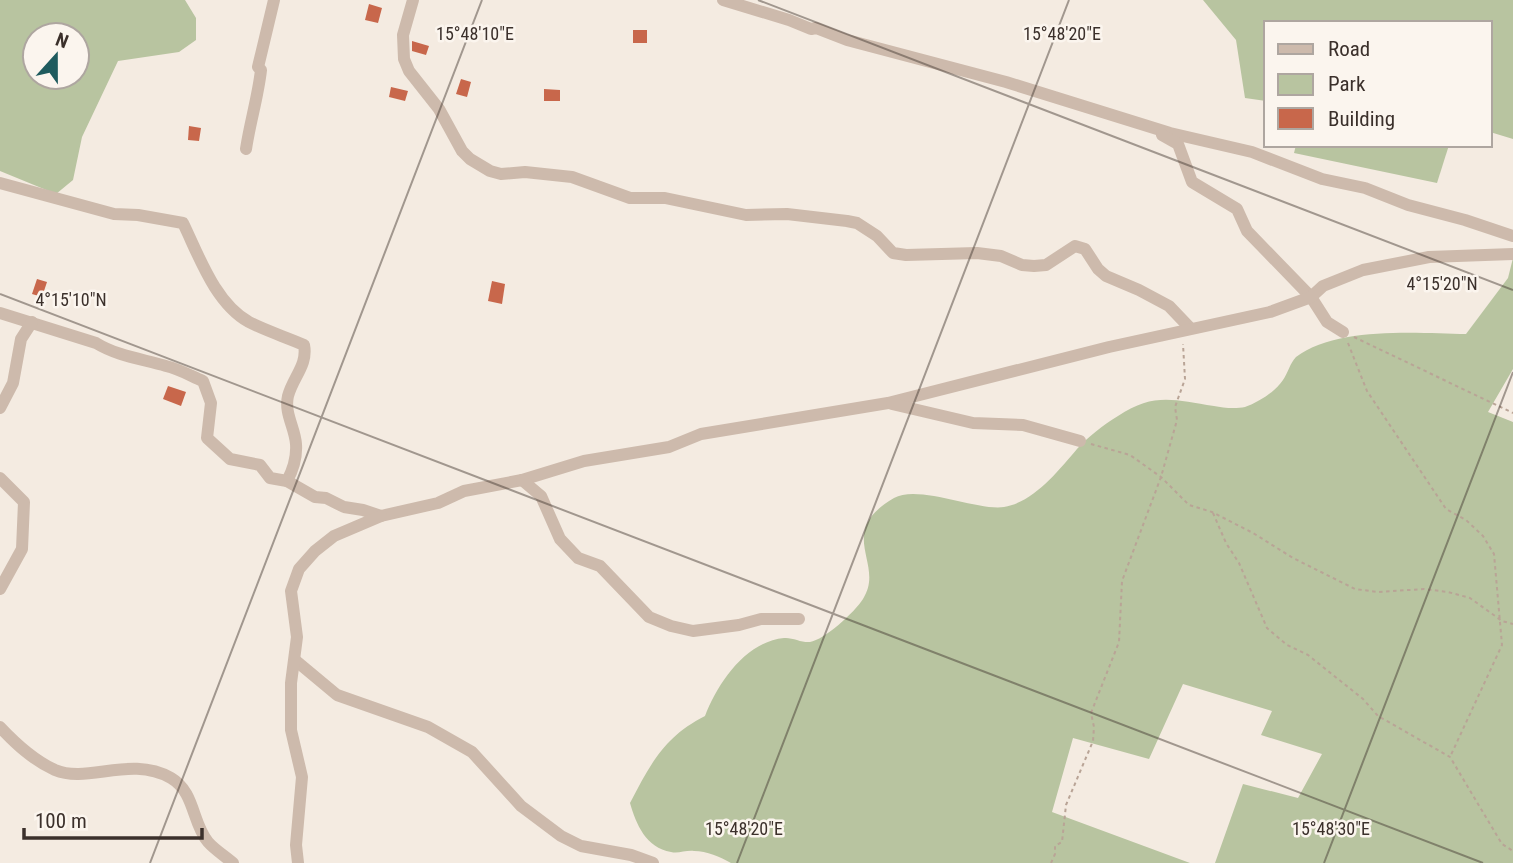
<svg xmlns="http://www.w3.org/2000/svg" width="1513" height="863" font-family="'Roboto Condensed',sans-serif">
  <rect width="100%" height="100%" fill="#f4ebe1"/>
  <!-- green -->
  <g fill="#b8c4a0" fill-rule="evenodd">
    <path d="M 0,0 L 185,0 L 196,18 L 196,40 L 179,52 L 118,61 L 82,137 L 73,180 L 56,194 L 0,171 ZM 35,35 L 77,35 L 77,77 L 35,77 Z"/>
    <path d="M 1203,0 L 1513,0 L 1513,139 L 1490,132 L 1490,23 L 1266,23 L 1266,101 L 1245,98 L 1236,40 Z"/>
    <path d="M 1296,145 L 1449,145 L 1437,183 L 1294,153 Z"/>
    <path d="M 1513,258 L 1513,369 L 1488,412 L 1513,422 L 1513,863 L 1215,863 L 1243,784 L 1298,798 L 1322,754 L 1261,735 L 1272,711 L 1183,684 L 1149,759 L 1073,738 L 1052,812 L 1190,863 L 731,863 C 720,857 707,851 694,851 C 686,850 678,854 671,852 C 646,848 636,824 630,803 C 651,763 664,737 705,716 C 718,683 745,642 784,638 C 792,637 802,643 810,642 C 824,640 855,612 863,599 C 886,563 834,533 894,498 C 918,484 977,511 1004,507 C 1034,502 1058,471 1077,449 C 1088,437 1103,425 1118,416 C 1154,392 1174,400 1214,406 C 1223,408 1236,409 1245,407 C 1259,402 1275,392 1283,380 C 1288,373 1290,363 1296,357 C 1336,326 1418,333 1466,334 L 1508,278 Z"/>
  </g>
  <!-- building -->
  <g fill="#c8674b">
    <path d="M 369,4 L 382,8 L 378,23 L 365,20 Z"/>
    <rect x="633" y="30" width="14" height="13"/>
    <path d="M 412,41 L 429,46 L 426,55 L 412,51 Z"/>
    <path d="M 461,79 L 471,82 L 467,97 L 456,94 Z"/>
    <path d="M 391,87 L 408,91 L 405,101 L 389,97 Z"/>
    <path d="M 544,89 L 560,90 L 560,101 L 544,101 Z"/>
    <path d="M 189,126 L 201,128 L 199,141 L 188,140 Z"/>
    <path d="M 37,279 L 47,282 L 42,297 L 32,294 Z"/>
    <path d="M 492,281 L 505,284 L 502,304 L 488,301 Z"/>
    <path d="M 168,386 L 186,392 L 181,406 L 163,399 Z"/>
  </g>
  <g fill="none" stroke-linecap="round" stroke-linejoin="round">
    <!-- path -->
    <g stroke="#b9a496" stroke-width="2" stroke-dasharray="3.5 3.5" stroke-linecap="butt">
      <path d="M 1354,337 L 1513,413"/>
      <path d="M 1348,343 L 1367,391 L 1446,509 L 1466,520 L 1483,536 L 1494,554 L 1502,645 L 1450,757"/>
      <path d="M 1091,444 L 1130,455 L 1161,477 L 1189,505 L 1212,512 L 1253,533 L 1293,558 L 1355,589 L 1378,592 L 1424,589 L 1448,592 L 1470,598 L 1502,621 L 1513,624"/>
      <path d="M 1213,513 L 1226,543 L 1239,563 L 1267,628 L 1287,645 L 1308,655 L 1363,699 L 1378,716 L 1450,757 L 1502,844 L 1513,851"/>
      <path d="M 1051,863 L 1055,854 L 1055,846 L 1062,842 L 1066,805 L 1093,741 L 1094,727 L 1091,713 L 1119,642 L 1122,581 L 1161,477 L 1177,420 L 1175,407 L 1185,379 L 1183,344"/>
    </g>
    <!-- minor -->
    <g stroke="#cdbaac" stroke-width="12">
      <path d="M 413,0 L 403,35 L 404,59 L 409,71 L 439,109 L 462,151 L 470,159 L 490,171 L 501,174 L 525,172 L 572,177 L 630,198 L 665,198 L 746,215 L 787,214 L 847,221 L 857,223 L 877,236 L 893,253 L 906,255 L 977,253 L 1001,256 L 1022,265 L 1034,266 L 1046,265 L 1075,246 L 1085,249 L 1098,269 L 1106,276 L 1139,290 L 1169,306 L 1190,328"/>
      <path d="M 723,0 L 789,20 L 811,29 L 816,28 L 847,40 L 1006,82 L 1170,133 L 1252,152 L 1322,179 L 1365,188 L 1408,205 L 1465,220 L 1513,236"/>
      <path d="M 1162,135 L 1178,144 L 1192,182 L 1237,209 L 1247,231 L 1311,297 L 1327,322 L 1343,332"/>
      <path d="M 246,149 C 250,122 258,97 261,70 L 258,67 L 274,0"/>
      <path d="M 0,183 L 114,214 L 138,215 L 183,223 C 199,256 215,303 249,322 C 266,331 286,337 304,345 C 308,365 293,377 288,396 C 284,413 295,428 296,444 C 297,458 293,470 287,481"/>
      <path d="M 0,313 L 96,343 C 117,356 142,359 166,366 C 179,369 191,376 203,381 L 211,403 L 207,438 L 230,459 L 260,465 L 270,478 L 287,481 L 315,497 L 326,498 L 344,507 L 363,510 L 381,516 L 438,503 L 464,491 L 522,480 L 584,461 L 669,447 L 701,434 L 888,403 L 1109,347 L 1270,312 L 1311,297 L 1323,286 L 1363,270 L 1429,257 L 1513,254"/>
      <path d="M 892,404 L 973,423 L 1023,425 L 1080,441"/>
      <path d="M 0,408 L 13,383 L 21,339 L 32,322"/>
      <path d="M 0,478 L 24,502 L 22,549 L 0,589"/>
      <path d="M 522,480 L 541,496 L 560,539 L 578,558 L 600,566 L 649,617 L 671,626 L 693,631 L 739,625 L 761,619 L 799,619"/>
      <path d="M 295,660 L 337,695 L 428,727 L 472,752 L 521,806 L 561,836 L 581,846 L 631,855 L 653,863"/>
      <path d="M 0,727 C 16,744 33,760 55,770 C 88,784 130,755 171,778 C 195,792 192,823 208,842 C 215,850 225,856 233,863"/>
      <path d="M 298,863 L 296,845 L 302,777 L 291,730 L 291,683 L 297,637 L 291,591 L 299,569 L 315,551 L 334,536 L 381,516"/>
    </g>
  </g>
  <!-- ticks -->
  <path fill="none" stroke="#3b302b" stroke-width="2" stroke-opacity="0.45" d="M 758,0 L 1513,290M 0,294 L 1483,863M 150,863 L 482,0M 737,863 L 1069,0M 1324,863 L 1513,372"/>
  <g font-size="18" text-anchor="middle" fill="#3b302b" stroke="#fbf5ee" stroke-width="5" stroke-linejoin="round" paint-order="stroke">
    <text x="1062" y="40">15°48'20"E</text>
    <text x="475" y="40">15°48'10"E</text>
    <text x="1442" y="290">4°15'20"N</text>
    <text x="71" y="306">4°15'10"N</text>
    <text x="744" y="835">15°48'20"E</text>
    <text x="1331" y="835">15°48'30"E</text>
  </g>
  <!-- legend -->
  <rect x="1264" y="21" width="228" height="126" fill="#fbf5ee" stroke="#aea6a0" stroke-width="2"/>
  <rect x="1278" y="44" width="35" height="10" fill="#cdbaac" stroke="#aea6a0" stroke-width="2"/>
  <text x="1328" y="56" font-size="21" fill="#3b302b">Road</text>
  <rect x="1278" y="74" width="35" height="21" fill="#b8c4a0" stroke="#aea6a0" stroke-width="2"/>
  <text x="1328" y="91" font-size="21" fill="#3b302b">Park</text>
  <rect x="1278" y="108" width="35" height="21" fill="#c8674b" stroke="#aea6a0" stroke-width="2"/>
  <text x="1328" y="126" font-size="21" fill="#3b302b">Building</text>
  <!-- north arrow -->
  <g transform="translate(56 56) rotate(21)"><circle r="33" fill="#fbf5ee" stroke="#aea6a0" stroke-width="2"/>
  <path d="M0-5L12 26L0 18L-12 26Z" fill="#1f5b5e"/>
  <text y="-10" font-size="19" font-weight="bold" text-anchor="middle" fill="#3b302b">N</text>
  </g>
  <!-- scale -->
  <path d="M24 828v10h178v-10" fill="none" stroke="#3b302b" stroke-width="3.5"/>
  <text x="35" y="828" font-size="21" fill="#3b302b" stroke="#fbf5ee" stroke-width="5" paint-order="stroke">100 m</text>
</svg>
